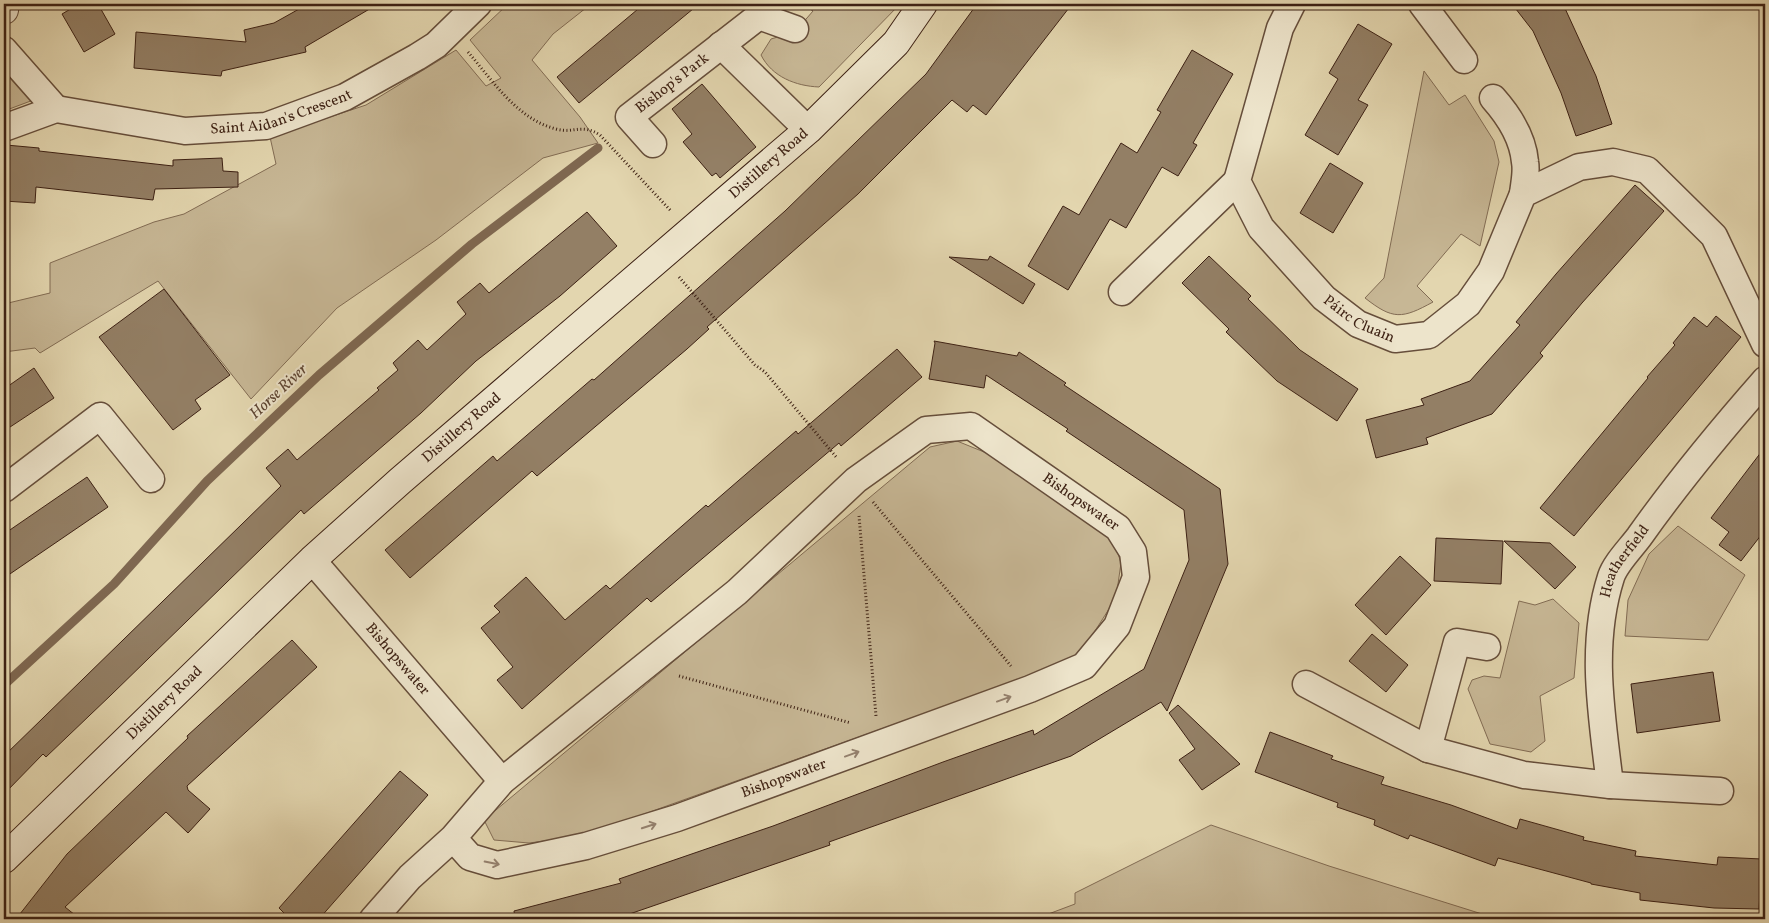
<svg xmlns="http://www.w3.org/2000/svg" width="1769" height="923" font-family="Vollkorn,serif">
  <rect width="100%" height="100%" fill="#e3d6af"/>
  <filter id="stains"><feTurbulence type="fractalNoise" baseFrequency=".004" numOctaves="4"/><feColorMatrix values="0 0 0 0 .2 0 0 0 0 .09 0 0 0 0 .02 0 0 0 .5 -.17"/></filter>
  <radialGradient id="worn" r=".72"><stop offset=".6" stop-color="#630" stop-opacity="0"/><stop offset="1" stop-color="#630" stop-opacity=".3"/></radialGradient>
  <!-- green -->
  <g fill="#c7b795" stroke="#826c54">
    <path d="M 508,4 L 591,4 L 553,34 L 532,60 L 580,117 L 598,143 L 543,158 L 436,240 L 337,308 L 251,399 L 158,281 L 40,353 L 35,348 L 4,352 L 4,304 L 50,293 L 50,263 L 154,222 L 184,214 L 276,164 L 270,137 L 366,105 L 456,50 L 486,86 L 501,78 L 470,40 Z"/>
    <path d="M 811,4 L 900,4 L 819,87 C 796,86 772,77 761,55 L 771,39 L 781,36 L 788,40 L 813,11 L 808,8 Z"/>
    <path d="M 4,68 L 36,99 L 4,111 Z"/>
    <path d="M 1424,71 L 1449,105 L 1465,95 L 1494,141 L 1499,162 L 1480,246 L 1461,234 L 1417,286 L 1433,302 C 1402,319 1393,320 1365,298 L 1384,278 Z"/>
    <path d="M 957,441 L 989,454 L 1113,538 L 1121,563 L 1116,598 L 1079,656 L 1012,682 L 583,836 L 529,843 L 494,840 L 484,820 L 930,447 Z"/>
    <path d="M 1678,526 L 1745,575 L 1708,640 L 1625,636 L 1628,600 L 1649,554 Z"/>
    <path d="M 1553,599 L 1579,623 L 1574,678 L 1540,696 L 1545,741 L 1531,752 L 1490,744 L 1468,689 L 1472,680 L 1484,676 L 1500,678 L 1519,601 L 1535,605 Z"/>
    <path d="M 1211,825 L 1329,866 L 1498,919 L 1035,919 L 1075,904 L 1075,893 Z"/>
  </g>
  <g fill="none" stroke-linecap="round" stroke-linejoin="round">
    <!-- stream -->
    <path stroke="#7f6851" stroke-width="9" d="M 4,685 L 114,584 L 207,481 L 319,375 L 472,244 L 598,148"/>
  </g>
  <!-- building -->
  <g fill="#937f65" stroke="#3d2114">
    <path d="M 79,4 L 98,4 L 115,34 L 84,52 L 62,14 Z"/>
    <path d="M 308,4 L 378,4 L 305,47 L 306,52 L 222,71 L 221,76 L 134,68 L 136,32 L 246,42 L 244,30 L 274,23 Z"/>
    <path d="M 644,4 L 699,4 L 579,103 L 557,77 Z"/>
    <path d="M 977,4 L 1072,4 L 986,115 L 973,105 L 967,112 L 952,100 L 858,194 L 707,327 L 709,329 L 687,349 L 537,476 L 532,471 L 410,578 L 385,550 L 493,456 L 497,461 L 592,379 L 594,380 L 785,211 L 926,74 Z"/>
    <path d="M 1512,4 L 1563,4 L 1596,76 L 1612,124 L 1576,136 L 1561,93 L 1533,31 Z"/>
    <path d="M 1358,24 L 1392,44 L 1358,100 L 1368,105 L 1338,155 L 1305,135 L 1338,79 L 1329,73 Z"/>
    <path d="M 1192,50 L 1233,74 L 1193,143 L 1197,145 L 1178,176 L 1162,167 L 1126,228 L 1110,219 L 1068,290 L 1028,266 L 1063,206 L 1079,215 L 1121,143 L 1137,153 L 1161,112 L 1157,110 Z"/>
    <path d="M 702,84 L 756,147 L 720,178 L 716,173 L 712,176 L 683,142 L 692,134 L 672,109 Z"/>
    <path d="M 6,145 L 39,148 L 39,151 L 173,166 L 173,160 L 222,158 L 223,171 L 238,172 L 238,187 L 155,189 L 153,200 L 36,187 L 35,203 L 4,201 Z"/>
    <path d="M 1330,163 L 1363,183 L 1333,233 L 1300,213 Z"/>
    <path d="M 1635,185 L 1664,211 L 1582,303 L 1540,353 L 1543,356 L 1492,414 L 1426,438 L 1428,444 L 1376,458 L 1366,420 L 1424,405 L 1421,399 L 1470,381 L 1520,325 L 1516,322 L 1556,274 Z"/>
    <path d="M 587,212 L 617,246 L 560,296 L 476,361 L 421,413 L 304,514 L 301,510 L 111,695 L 46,757 L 43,754 L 4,794 L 4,756 L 281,486 L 266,468 L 288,449 L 297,460 L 379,390 L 377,388 L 398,370 L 393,363 L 418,340 L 427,350 L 466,314 L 457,302 L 480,283 L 489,293 Z"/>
    <path d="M 990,256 L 1035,284 L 1023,304 L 949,257 L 988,260 Z"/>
    <path d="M 1209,256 L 1251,296 L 1248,299 L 1300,350 L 1358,389 L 1337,421 L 1277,381 L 1226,332 L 1229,329 L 1182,283 Z"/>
    <path d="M 164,289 L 230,375 L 195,400 L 201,409 L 173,430 L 99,337 Z"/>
    <path d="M 1716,316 L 1741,337 L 1574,536 L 1540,508 L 1648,378 L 1647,377 L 1675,345 L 1673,343 L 1694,317 L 1707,327 Z"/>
    <path d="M 934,341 L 1017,356 L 1019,352 L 1066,383 L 1064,385 L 1220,489 L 1228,564 L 1167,711 L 1161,702 L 1071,756 L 829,842 L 830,845 L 615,919 L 515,919 L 514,911 L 621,883 L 619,879 L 773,826 L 943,762 L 1033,730 L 1034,735 L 1144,669 L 1189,560 L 1184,510 L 1066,431 L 1068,429 L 986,375 L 984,388 L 929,379 L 935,343 Z"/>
    <path d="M 897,349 L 922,377 L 841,446 L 839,443 L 651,602 L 647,598 L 522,709 L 497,680 L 513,667 L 481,628 L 500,612 L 494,606 L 526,577 L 565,620 L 606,585 L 610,589 L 706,505 L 708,507 L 738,481 L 796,431 L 798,434 Z"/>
    <path d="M 34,368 L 54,398 L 4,431 L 4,389 Z"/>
    <path d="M 1765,447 L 1765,530 L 1741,561 L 1719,545 L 1729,532 L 1711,518 Z"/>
    <path d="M 87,477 L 108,507 L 4,578 L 4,534 Z"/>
    <path d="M 1436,538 L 1503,541 L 1501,584 L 1434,581 Z"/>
    <path d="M 1504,541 L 1550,543 L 1576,567 L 1555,589 Z"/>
    <path d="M 1400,556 L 1431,585 L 1386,635 L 1355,605 Z"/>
    <path d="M 1372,634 L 1408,665 L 1386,692 L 1349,661 Z"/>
    <path d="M 292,640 L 317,667 L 187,786 L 188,790 L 210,809 L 188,833 L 166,812 L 65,907 L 80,919 L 16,919 L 67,854 L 188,738 L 187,736 Z"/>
    <path d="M 1713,672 L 1720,721 L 1637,733 L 1631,684 Z"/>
    <path d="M 1178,705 L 1240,764 L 1202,790 L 1179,760 L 1195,749 L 1169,713 Z"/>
    <path d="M 1270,732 L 1333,756 L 1331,759 L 1384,777 L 1381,784 L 1451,805 L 1517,829 L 1520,819 L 1584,837 L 1583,840 L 1636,851 L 1635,856 L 1717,865 L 1718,857 L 1762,859 L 1759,909 L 1714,908 L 1640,900 L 1640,893 L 1591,884 L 1591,883 L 1498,858 L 1495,866 L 1410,835 L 1408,839 L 1374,825 L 1375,820 L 1337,807 L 1338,803 L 1255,772 Z"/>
    <path d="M 400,771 L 428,795 L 319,919 L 290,919 L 279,908 Z"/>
  </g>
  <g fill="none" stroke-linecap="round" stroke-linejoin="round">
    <defs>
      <g id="minor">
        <path id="s1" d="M 1292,4 L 1280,28 L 1237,181 L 1261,228 L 1324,298 L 1358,324 L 1395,339 L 1429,335 L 1468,304 L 1491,271 L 1523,194 L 1579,167 L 1613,162 L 1647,170 L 1714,236 L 1765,344"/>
        <path d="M 1422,4 L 1464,60"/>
        <path d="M 721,45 L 808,130"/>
        <path d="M 4,50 L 56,109"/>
        <path d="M 1493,98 C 1509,116 1523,138 1525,162 C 1527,172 1524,184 1523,194"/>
        <path id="s2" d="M 4,128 L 56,109 L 185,131 L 266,126 L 345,97 L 417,57 L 436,45 L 478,4"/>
        <path id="s3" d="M 653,144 L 629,117 L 759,16 L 795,29"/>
        <path d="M 1122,292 L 1237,181"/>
        <path d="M 4,489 L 100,416 L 151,479"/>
        <path id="s4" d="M 312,560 L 502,781"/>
        <path d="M 1306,684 L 1428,749 L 1524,775 L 1610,785 L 1720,791"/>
        <path d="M 1428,749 L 1457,642 L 1487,647"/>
        <path id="s5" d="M 1610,785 C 1602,716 1589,646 1611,577 C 1615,564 1630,549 1639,537 C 1678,482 1721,430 1765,380"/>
        <path id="s6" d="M 373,919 L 410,877 L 453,838 L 502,781 L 737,592 L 856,480 L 926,430 L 971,426 L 1118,528 L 1133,552 L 1136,577 L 1117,626 L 1084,666 L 1030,689 L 677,818 L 586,846 L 497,865 L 470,857 L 453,838"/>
      </g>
      <path id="tertiary" d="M 4,10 L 5,4"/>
      <g id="secondary">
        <path id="s7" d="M 4,859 L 312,560 L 400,481 L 808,130 L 896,43 L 923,4"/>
      </g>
    </defs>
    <!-- minor casing -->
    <use href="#minor" stroke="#664e3b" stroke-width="29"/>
    <!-- tertiary casing -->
    <use href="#tertiary" stroke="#664e3b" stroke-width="30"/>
    <!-- secondary casing -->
    <use href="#secondary" stroke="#3d2114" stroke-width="30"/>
    <!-- path -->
    <g stroke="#3d2114" stroke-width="3" stroke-dasharray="1 2.5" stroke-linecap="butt">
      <path d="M 468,52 C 493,81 517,119 556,129 C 574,134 581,123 600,135 L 671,211"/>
      <path d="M 679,277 L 755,365 L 765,372 L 837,458"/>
      <path d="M 873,502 L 1011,666"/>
      <path d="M 859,516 L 876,716"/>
      <path d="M 679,676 L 851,723"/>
    </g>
    <!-- minor -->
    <use href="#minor" stroke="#ede4cb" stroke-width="26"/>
    <!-- tertiary -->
    <use href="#tertiary" stroke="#ede4cb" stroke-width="28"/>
    <!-- secondary -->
    <use href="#secondary" stroke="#ede4cb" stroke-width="28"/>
  </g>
  <!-- one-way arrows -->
  <defs><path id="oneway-shaft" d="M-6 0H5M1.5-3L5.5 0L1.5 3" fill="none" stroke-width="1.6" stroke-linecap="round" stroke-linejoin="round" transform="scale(1.25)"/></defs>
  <g stroke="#958270">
    <use href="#oneway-shaft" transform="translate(1004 699) rotate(-20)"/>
    <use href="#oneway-shaft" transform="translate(852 754) rotate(-20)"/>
    <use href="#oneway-shaft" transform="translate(649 826) rotate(-18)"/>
    <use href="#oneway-shaft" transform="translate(492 863) rotate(11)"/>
  </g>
  <g text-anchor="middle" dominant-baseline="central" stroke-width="4" stroke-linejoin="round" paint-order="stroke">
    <!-- street labels -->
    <g font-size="15" fill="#3d2114" stroke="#ede4cb">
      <text stroke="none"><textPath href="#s3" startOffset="91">Bishop's Park</textPath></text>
      <text stroke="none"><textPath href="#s2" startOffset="285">Saint Aidan's Crescent</textPath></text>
      <text stroke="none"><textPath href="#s7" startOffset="1034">Distillery Road</textPath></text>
      <text stroke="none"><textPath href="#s1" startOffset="374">Páirc Cluain</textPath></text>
      <text stroke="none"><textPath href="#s7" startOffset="629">Distillery Road</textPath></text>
      <text stroke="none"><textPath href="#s6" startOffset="919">Bishopswater</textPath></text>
      <text stroke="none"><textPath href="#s5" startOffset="230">Heatherfield</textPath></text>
      <text stroke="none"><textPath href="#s4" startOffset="131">Bishopswater</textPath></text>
      <text stroke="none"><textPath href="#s7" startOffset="224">Distillery Road</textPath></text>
      <text transform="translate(784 779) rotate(-20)">Bishopswater</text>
    </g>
    <!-- water labels -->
    <g font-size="16" font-style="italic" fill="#5e4533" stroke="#ede4cb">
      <text transform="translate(279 392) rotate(-43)">Horse River</text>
    </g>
  </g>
  <!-- margin -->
  <rect width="1769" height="923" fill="none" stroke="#e3d6af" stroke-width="20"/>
  <rect x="5" y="5" width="1759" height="913" fill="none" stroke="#3d2114" stroke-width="2.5"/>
  <rect x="10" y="10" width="1749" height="903" fill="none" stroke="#3d2114"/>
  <rect width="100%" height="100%" filter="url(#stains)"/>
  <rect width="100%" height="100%" fill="url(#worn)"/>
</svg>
